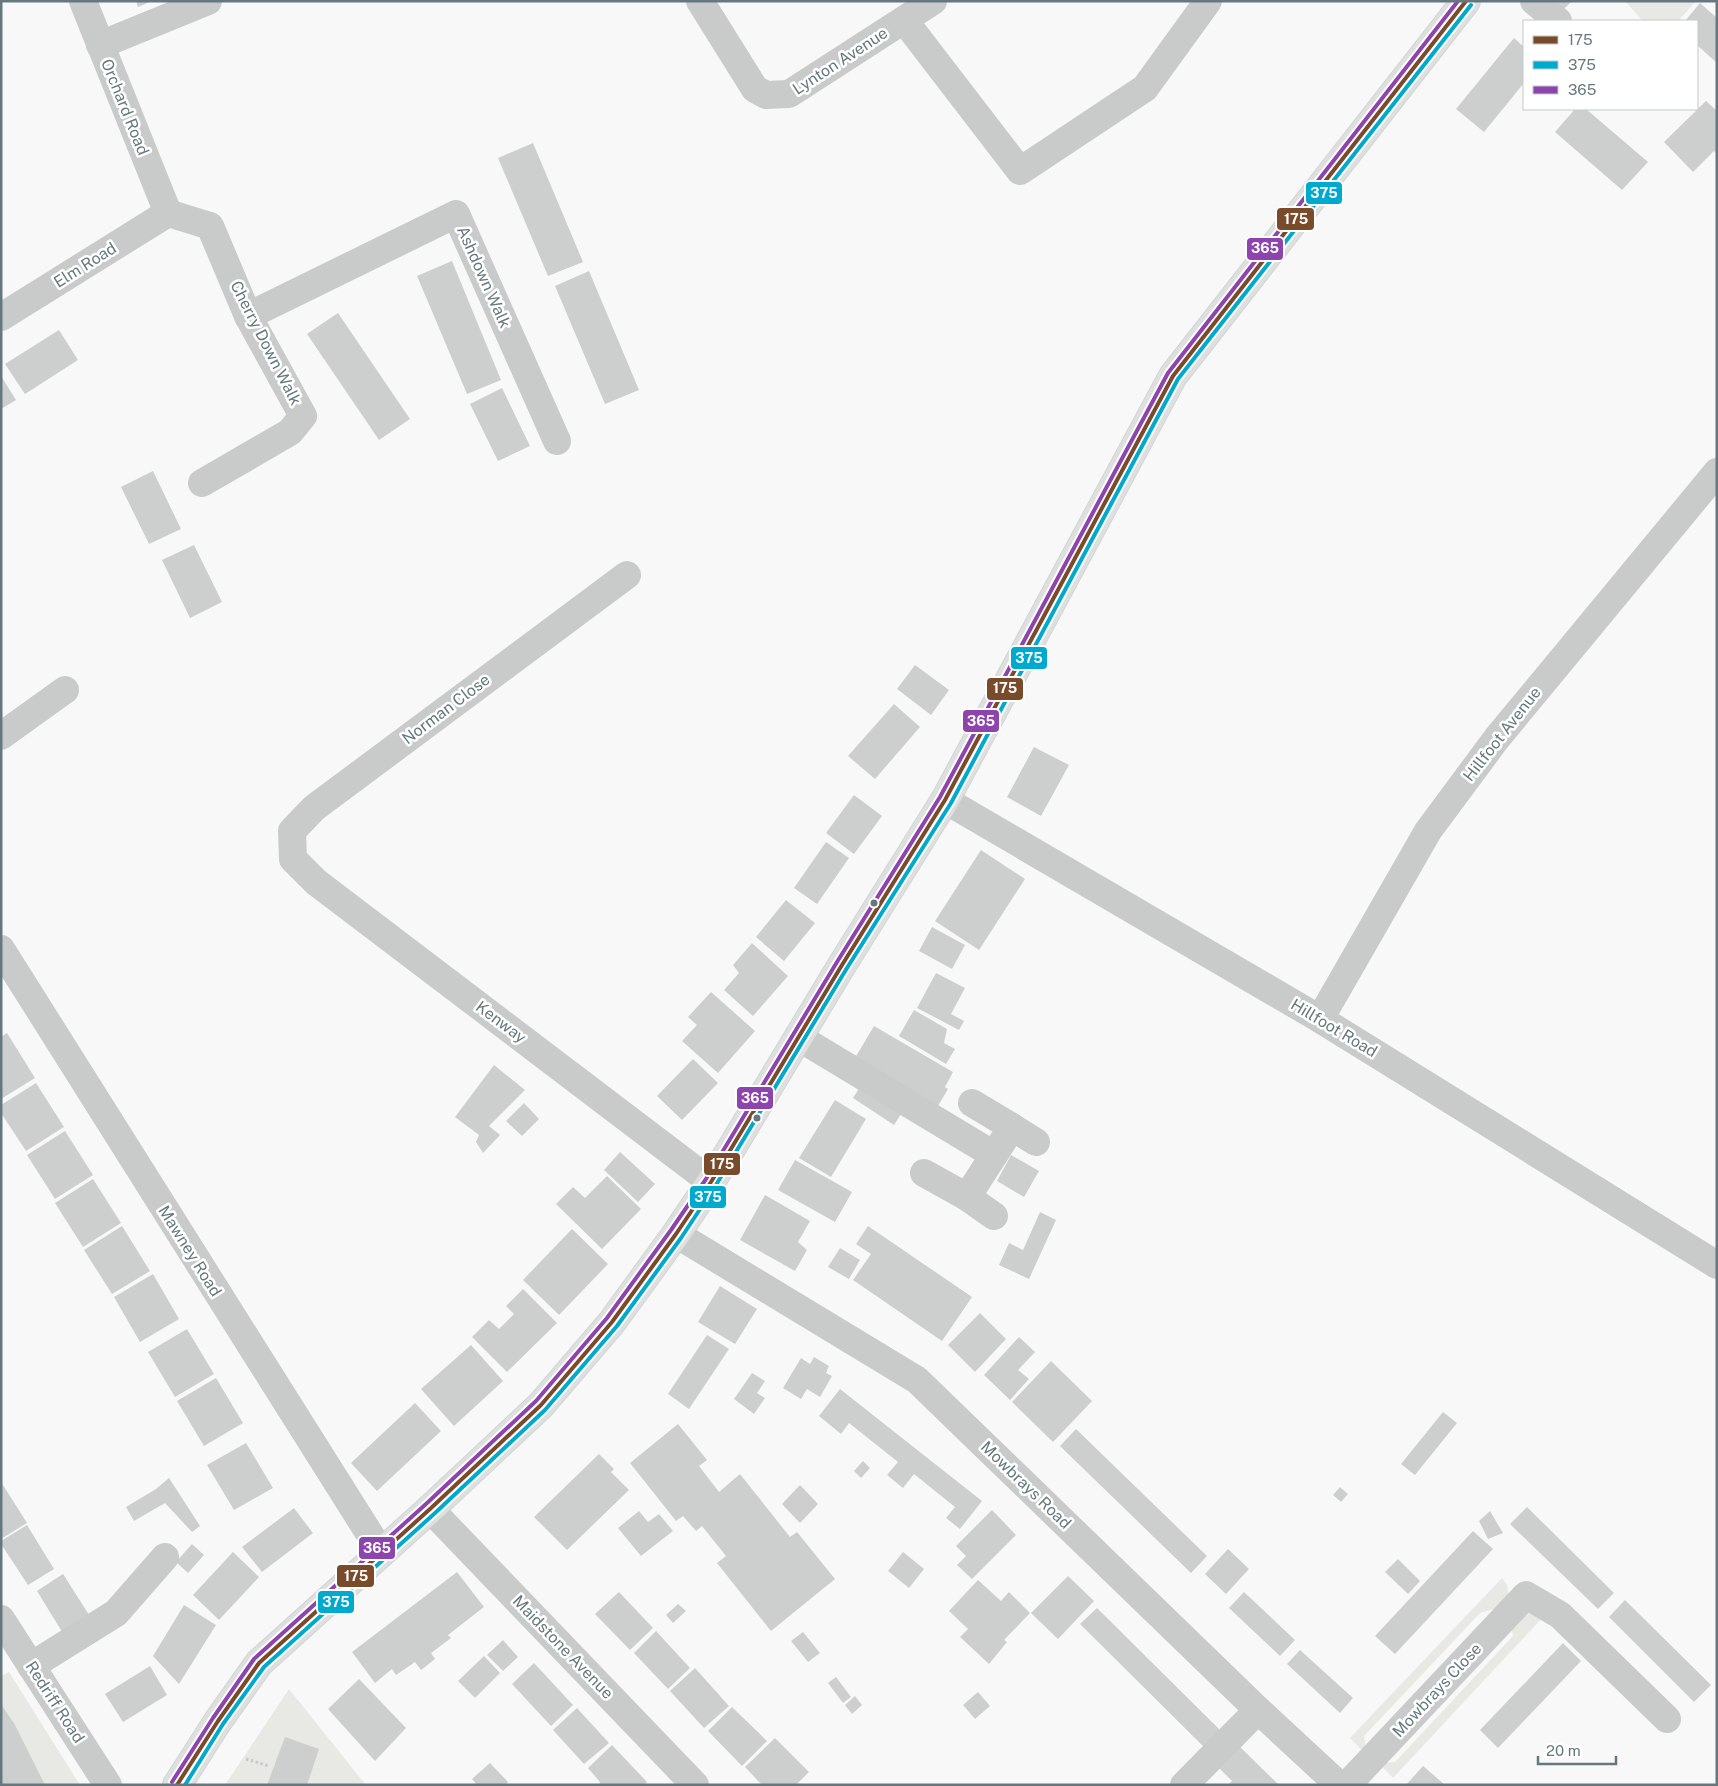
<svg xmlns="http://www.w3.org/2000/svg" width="1718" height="1786" font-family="'Public Sans',sans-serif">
  <rect width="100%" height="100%" fill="#f8f8f8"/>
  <!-- green -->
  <g fill="#e8e9e5">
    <path d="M 1625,1 L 1696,1 L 1678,21 L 1643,21 Z"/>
    <path d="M 1502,1578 L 1507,1585 L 1509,1597 L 1501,1607 L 1480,1613 L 1364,1736 L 1366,1749 L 1363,1751 L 1350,1738 Z"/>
    <path d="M 1524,1611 L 1537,1612 L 1543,1617 L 1393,1778 L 1379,1763 L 1395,1762 L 1513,1636 L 1510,1622 Z"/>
    <path d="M 9,1672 L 80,1785 L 1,1785 L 1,1676 Z"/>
    <path d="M 289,1689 L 357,1774 L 366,1785 L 225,1785 Z"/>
  </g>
  <!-- building -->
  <g fill="#cdcfcf">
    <path d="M 136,1 L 152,1 L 138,7 Z"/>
    <path d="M 1555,1 L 1572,1 L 1564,9 Z"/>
    <path d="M 1700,3 L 1717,18 L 1717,63 L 1697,45 L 1697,21 L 1685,21 Z"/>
    <path d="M 1514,38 L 1524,47 L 1524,83 L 1484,132 L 1456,109 Z"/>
    <path d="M 1706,101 L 1717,111 L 1717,154 L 1714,151 L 1693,172 L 1664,142 Z"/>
    <path d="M 1575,109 L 1586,109 L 1648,162 L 1622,190 L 1555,132 Z"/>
    <path d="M 533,143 L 583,262 L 548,276 L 498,158 Z"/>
    <path d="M 452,261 L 501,380 L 467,394 L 417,276 Z"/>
    <path d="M 589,271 L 639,390 L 605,404 L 555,286 Z"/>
    <path d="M 338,313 L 410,419 L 379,440 L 307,334 Z"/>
    <path d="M 59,330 L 78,360 L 25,394 L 5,364 Z"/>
    <path d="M 1,376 L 16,400 L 1,409 Z"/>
    <path d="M 502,388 L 530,446 L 498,461 L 470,404 Z"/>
    <path d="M 153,471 L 181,529 L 149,544 L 121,487 Z"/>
    <path d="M 194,545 L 222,602 L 190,618 L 162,560 Z"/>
    <path d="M 915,665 L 949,690 L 931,715 L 897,689 Z"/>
    <path d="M 894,704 L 920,727 L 875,779 L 848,756 Z"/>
    <path d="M 1034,747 L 1069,765 L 1041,816 L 1007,797 Z"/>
    <path d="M 854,795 L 882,816 L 854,854 L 826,833 Z"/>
    <path d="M 826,842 L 849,858 L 817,904 L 794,888 Z"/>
    <path d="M 981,850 L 1025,879 L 979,950 L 935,921 Z"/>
    <path d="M 786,900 L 815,923 L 784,961 L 756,937 Z"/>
    <path d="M 932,927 L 965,945 L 952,969 L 919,951 Z"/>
    <path d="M 752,943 L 788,976 L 753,1016 L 724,990 L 739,973 L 733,965 Z"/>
    <path d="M 936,973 L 965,988 L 951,1014 L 964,1021 L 959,1030 L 917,1008 Z"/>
    <path d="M 711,992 L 755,1031 L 718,1073 L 682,1041 L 697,1025 L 688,1017 Z"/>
    <path d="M 914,1010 L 947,1029 L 944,1043 L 955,1049 L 946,1064 L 899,1036 Z"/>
    <path d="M 874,1026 L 953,1072 L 945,1087 L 948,1089 L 935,1111 L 852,1063 Z"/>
    <path d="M 7,1033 L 35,1078 L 1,1099 L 1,1037 Z"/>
    <path d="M 693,1059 L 718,1083 L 682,1120 L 657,1096 Z"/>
    <path d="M 494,1065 L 525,1090 L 489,1126 L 500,1135 L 483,1153 L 476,1142 L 479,1135 L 455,1117 Z"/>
    <path d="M 864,1081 L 905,1108 L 894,1125 L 853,1098 Z"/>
    <path d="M 36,1083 L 64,1127 L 26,1151 L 1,1113 L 1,1105 Z"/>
    <path d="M 835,1100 L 866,1119 L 831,1177 L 799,1158 Z"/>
    <path d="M 524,1103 L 539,1119 L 522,1136 L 506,1121 Z"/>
    <path d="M 65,1131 L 93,1175 L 55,1199 L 27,1155 Z"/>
    <path d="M 620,1152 L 655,1184 L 638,1202 L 604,1170 Z"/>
    <path d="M 1011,1155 L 1039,1171 L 1024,1197 L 997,1181 Z"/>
    <path d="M 795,1160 L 852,1192 L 835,1222 L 778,1190 Z"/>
    <path d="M 607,1176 L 641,1209 L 602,1249 L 556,1204 L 573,1187 L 585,1198 Z"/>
    <path d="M 93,1179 L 121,1223 L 83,1247 L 55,1203 Z"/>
    <path d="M 765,1195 L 810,1221 L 798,1242 L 807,1250 L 795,1271 L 740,1240 Z"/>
    <path d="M 1040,1212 L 1056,1220 L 1029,1279 L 999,1265 L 1009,1243 L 1023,1250 Z"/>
    <path d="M 122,1226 L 150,1271 L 112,1294 L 84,1250 Z"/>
    <path d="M 868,1226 L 972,1297 L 942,1341 L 853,1280 L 871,1254 L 856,1244 Z"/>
    <path d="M 572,1229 L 608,1264 L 559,1315 L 523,1280 Z"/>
    <path d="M 840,1248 L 860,1260 L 849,1279 L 828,1267 Z"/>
    <path d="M 153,1274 L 179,1319 L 140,1342 L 114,1297 Z"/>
    <path d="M 720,1286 L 757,1309 L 735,1344 L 698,1322 Z"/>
    <path d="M 523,1289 L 557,1323 L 507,1372 L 472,1337 L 489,1320 L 499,1329 L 514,1314 L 506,1306 Z"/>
    <path d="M 980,1313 L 1006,1339 L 975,1372 L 948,1345 Z"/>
    <path d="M 187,1329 L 214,1374 L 175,1397 L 148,1352 Z"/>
    <path d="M 707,1335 L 729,1349 L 689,1409 L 668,1394 Z"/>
    <path d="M 1019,1337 L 1035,1352 L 1018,1370 L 1029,1379 L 1010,1400 L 984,1375 Z"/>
    <path d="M 471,1345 L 503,1381 L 454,1426 L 421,1389 Z"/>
    <path d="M 814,1357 L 829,1366 L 826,1373 L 832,1376 L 820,1397 L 807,1389 L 801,1399 L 783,1388 L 801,1358 L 810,1364 Z"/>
    <path d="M 1051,1361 L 1092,1401 L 1053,1442 L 1012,1402 Z"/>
    <path d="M 752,1373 L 765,1381 L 757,1393 L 765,1398 L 754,1414 L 734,1399 Z"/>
    <path d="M 216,1378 L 243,1423 L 204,1446 L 177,1401 Z"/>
    <path d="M 840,1389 L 982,1501 L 960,1529 L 946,1518 L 955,1507 L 914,1474 L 903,1488 L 887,1475 L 898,1462 L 849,1423 L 841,1434 L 819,1416 Z"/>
    <path d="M 415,1403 L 441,1431 L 377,1491 L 351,1463 Z"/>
    <path d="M 1443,1412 L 1457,1423 L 1415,1475 L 1401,1464 Z"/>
    <path d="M 678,1424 L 707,1460 L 699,1466 L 719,1492 L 740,1474 L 790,1537 L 797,1532 L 835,1579 L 771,1631 L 717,1563 L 726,1556 L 702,1526 L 696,1531 L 683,1516 L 676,1521 L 630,1463 Z"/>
    <path d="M 1076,1429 L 1207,1556 L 1191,1573 L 1060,1446 Z"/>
    <path d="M 246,1443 L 273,1488 L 234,1510 L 207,1465 Z"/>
    <path d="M 599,1454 L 614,1469 L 611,1472 L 629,1490 L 567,1550 L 534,1517 Z"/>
    <path d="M 863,1461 L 870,1468 L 861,1478 L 854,1471 Z"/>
    <path d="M 169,1478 L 200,1526 L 192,1532 L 165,1503 L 134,1521 L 126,1507 L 156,1489 Z"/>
    <path d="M 1,1482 L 27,1523 L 1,1539 Z"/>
    <path d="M 800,1485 L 818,1504 L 800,1523 L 782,1504 Z"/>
    <path d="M 1340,1487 L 1348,1494 L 1341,1502 L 1333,1495 Z"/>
    <path d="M 1527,1507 L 1614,1593 L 1598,1609 L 1510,1524 Z"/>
    <path d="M 294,1508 L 313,1533 L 262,1572 L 242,1547 Z"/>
    <path d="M 992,1510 L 1016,1535 L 972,1579 L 957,1565 L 966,1556 L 956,1546 Z"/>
    <path d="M 639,1511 L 648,1522 L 659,1514 L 673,1531 L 641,1556 L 618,1528 Z"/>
    <path d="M 1490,1511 L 1503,1533 L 1488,1539 L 1479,1521 Z"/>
    <path d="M 27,1525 L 54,1569 L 28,1585 L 1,1544 L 1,1541 Z"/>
    <path d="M 1473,1531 L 1493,1549 L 1395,1654 L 1375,1636 Z"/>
    <path d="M 192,1544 L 204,1555 L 188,1573 L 176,1562 Z"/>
    <path d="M 1228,1549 L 1249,1569 L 1226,1594 L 1205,1574 Z"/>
    <path d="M 233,1552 L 259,1577 L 219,1620 L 193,1595 Z"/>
    <path d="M 903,1552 L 924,1569 L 909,1588 L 888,1571 Z"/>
    <path d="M 1398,1559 L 1420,1581 L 1408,1594 L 1385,1572 Z"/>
    <path d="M 457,1572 L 484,1607 L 448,1635 L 451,1638 L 431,1653 L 435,1659 L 421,1670 L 415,1662 L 396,1675 L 392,1669 L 375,1683 L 352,1652 Z"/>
    <path d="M 63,1574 L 91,1618 L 64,1635 L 37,1591 Z"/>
    <path d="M 1068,1576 L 1094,1601 L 1058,1639 L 1031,1613 Z"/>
    <path d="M 978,1580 L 1001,1601 L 1009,1592 L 1030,1613 L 1004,1640 L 1007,1642 L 989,1664 L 960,1637 L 968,1629 L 949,1611 Z"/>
    <path d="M 619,1592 L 653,1628 L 630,1650 L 595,1614 Z"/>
    <path d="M 1244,1592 L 1295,1640 L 1280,1656 L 1229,1608 Z"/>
    <path d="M 1625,1600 L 1711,1685 L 1694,1702 L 1609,1617 Z"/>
    <path d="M 678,1604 L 686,1611 L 673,1623 L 666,1615 Z"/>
    <path d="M 184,1605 L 216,1625 L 179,1684 L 153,1656 Z"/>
    <path d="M 1097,1608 L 1226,1736 L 1210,1753 L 1080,1624 Z"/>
    <path d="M 656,1631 L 690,1668 L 668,1689 L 634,1653 Z"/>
    <path d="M 803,1632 L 820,1653 L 808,1662 L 791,1641 Z"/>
    <path d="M 503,1640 L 518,1657 L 503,1671 L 487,1655 Z"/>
    <path d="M 1563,1643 L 1581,1661 L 1498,1748 L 1480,1730 Z"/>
    <path d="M 1300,1650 L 1353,1698 L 1340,1713 L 1287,1664 Z"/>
    <path d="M 484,1656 L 500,1673 L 475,1698 L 458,1681 Z"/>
    <path d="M 534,1663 L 573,1705 L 551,1726 L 512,1684 Z"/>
    <path d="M 150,1666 L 167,1695 L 123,1722 L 105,1694 Z"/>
    <path d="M 695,1668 L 729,1706 L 704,1728 L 670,1691 Z"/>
    <path d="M 836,1677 L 851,1697 L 843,1703 L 828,1683 Z"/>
    <path d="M 359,1679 L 406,1728 L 375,1761 L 328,1709 Z"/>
    <path d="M 978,1692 L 990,1706 L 975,1719 L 963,1705 Z"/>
    <path d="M 855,1696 L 862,1705 L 852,1714 L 845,1705 Z"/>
    <path d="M 1,1704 L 15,1725 L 45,1785 L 1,1785 Z"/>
    <path d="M 732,1707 L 767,1741 L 742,1766 L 708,1731 Z"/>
    <path d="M 577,1708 L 609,1743 L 584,1764 L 553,1730 Z"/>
    <path d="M 285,1737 L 319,1749 L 307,1785 L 267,1785 Z"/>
    <path d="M 775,1738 L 809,1772 L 796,1785 L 762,1785 L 745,1767 Z"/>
    <path d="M 1236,1743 L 1279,1785 L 1228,1785 L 1232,1781 L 1215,1764 Z"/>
    <path d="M 612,1745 L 647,1782 L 644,1785 L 599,1785 L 600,1782 L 588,1768 Z"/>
    <path d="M 490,1763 L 508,1782 L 505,1785 L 477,1785 L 472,1779 Z"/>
    <path d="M 1423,1766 L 1445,1785 L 1406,1785 Z"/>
  </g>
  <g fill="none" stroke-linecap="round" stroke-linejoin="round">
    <defs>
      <path id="major" d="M 177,1785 L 218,1721 L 259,1663 L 430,1509 L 541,1405 L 612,1322 L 676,1234 L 711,1182 L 842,965 L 945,800 L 1173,376 L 1466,1"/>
    </defs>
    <!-- major casing -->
    <use href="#major" stroke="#d3d4d5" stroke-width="30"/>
    <!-- path -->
    <path stroke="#c7c8c9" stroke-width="3" stroke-dasharray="2.5 2.5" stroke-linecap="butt" d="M 246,1759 L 269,1766"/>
    <!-- minor -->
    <g stroke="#c9cbcb" stroke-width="28">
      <path d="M 83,1 L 168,213"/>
      <path d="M 700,1 L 755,89 L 766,95 L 789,94 L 933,1"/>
      <path d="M 1534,1 L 1558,21"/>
      <path d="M 904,20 L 1020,171 L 1145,88 L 1208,1"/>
      <path d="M 100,45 L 208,1"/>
      <path d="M 168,213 L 210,226 L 248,316 L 303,416 L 290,432 L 202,483"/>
      <path d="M 248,316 L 456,214 L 557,441"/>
      <path d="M 1,317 L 168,213"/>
      <path d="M 627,575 L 314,808 L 292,831 L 293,859 L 316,882 L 711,1182"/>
      <path d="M 1,736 L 65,690"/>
      <path d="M 945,800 L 1320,1019 L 1717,1265"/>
      <path d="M 1,949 L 381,1552"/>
      <path d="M 1320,1019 L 1428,831 L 1497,738 L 1717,472"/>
      <path d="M 798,1037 L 994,1155 L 967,1197 L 924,1173"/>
      <path d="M 972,1103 L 1012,1127 L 994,1155"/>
      <path d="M 1012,1127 L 1036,1142"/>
      <path d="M 967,1197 L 994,1216"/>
      <path d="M 676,1234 L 917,1380 L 1258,1710 L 1339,1785"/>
      <path d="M 430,1509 L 695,1785"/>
      <path d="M 1,1619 L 108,1785"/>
      <path d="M 31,1666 L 116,1613 L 165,1557"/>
      <path d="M 1184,1785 L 1258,1710"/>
      <path d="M 1347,1785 L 1526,1595 L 1560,1615 L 1667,1719"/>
    </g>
    <!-- major -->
    <use href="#major" stroke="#dedfdf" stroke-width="28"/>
    <defs>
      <path id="bus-1" d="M 177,1785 L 218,1721 L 259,1663 L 430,1509 L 541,1405 L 612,1322 L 676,1234 L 711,1182 L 842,965 L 945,800 L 1173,376 L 1466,1"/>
      <path id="bus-2" d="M 185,1785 L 223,1724 L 264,1667 L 434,1514 L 545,1410 L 617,1326 L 681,1238 L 716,1185 L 847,968 L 951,803 L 1178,379 L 1471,5"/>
      <path id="bus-3" d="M 172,1782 L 213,1718 L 254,1659 L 426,1504 L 536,1401 L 607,1318 L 671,1230 L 706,1179 L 837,962 L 940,797 L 1168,373 L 1458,1"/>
    </defs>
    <!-- bus-1 casing -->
    <use href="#bus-1" stroke="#fff" stroke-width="8"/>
    <!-- bus-2 casing -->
    <use href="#bus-2" stroke="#fff" stroke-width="8"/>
    <!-- bus-3 casing -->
    <use href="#bus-3" stroke="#fff" stroke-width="8"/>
    <!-- bus-1 -->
    <use href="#bus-1" stroke="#7a4b2a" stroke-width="4"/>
    <!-- bus-2 -->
    <use href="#bus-2" stroke="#00a9ce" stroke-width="4"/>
    <!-- bus-3 -->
    <use href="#bus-3" stroke="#8e44ad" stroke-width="4"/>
  </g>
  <!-- markers -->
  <g fill="#66787f" stroke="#fff" stroke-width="2">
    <circle cx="874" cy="903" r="4.5"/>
    <circle cx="757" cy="1118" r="4.5"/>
  </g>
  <g text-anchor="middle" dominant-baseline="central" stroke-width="5" stroke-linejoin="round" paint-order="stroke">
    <!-- street labels -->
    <g font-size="16" fill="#66787f" stroke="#fff">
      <text transform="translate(840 61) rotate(-33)">Lynton Avenue</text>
      <text transform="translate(125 107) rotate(68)">Orchard Road</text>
      <text transform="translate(85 265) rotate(-32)">Elm Road</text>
      <text transform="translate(484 277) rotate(66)">Ashdown Walk</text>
      <text transform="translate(266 343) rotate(63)">Cherry Down Walk</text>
      <text transform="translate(446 709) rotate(-37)">Norman Close</text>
      <text transform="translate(1502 734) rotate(-52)">Hillfoot Avenue</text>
      <text transform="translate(501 1022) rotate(37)">Kenway</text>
      <text transform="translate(1334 1028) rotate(31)">Hillfoot Road</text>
      <text transform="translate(190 1251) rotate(58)">Mawney Road</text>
      <text transform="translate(1026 1485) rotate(44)">Mowbrays Road</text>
      <text transform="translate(563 1647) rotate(46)">Maidstone Avenue</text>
      <text transform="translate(1437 1690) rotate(-47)">Mowbrays Close</text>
      <text transform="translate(55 1702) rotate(57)">Redriff Road</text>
    </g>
  </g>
  <g stroke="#fff" stroke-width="2">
    <rect x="1305" y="181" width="38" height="24" rx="5" fill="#00a9ce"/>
    <rect x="1276" y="207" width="39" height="24" rx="5" fill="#7a4b2a"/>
    <rect x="1246" y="237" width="38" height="24" rx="5" fill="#8e44ad"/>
    <rect x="1010" y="646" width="38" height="24" rx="5" fill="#00a9ce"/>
    <rect x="986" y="677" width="38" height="24" rx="5" fill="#7a4b2a"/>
    <rect x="962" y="709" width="38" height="24" rx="5" fill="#8e44ad"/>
    <rect x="736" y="1086" width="38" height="24" rx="5" fill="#8e44ad"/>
    <rect x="703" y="1152" width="38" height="24" rx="5" fill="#7a4b2a"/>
    <rect x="689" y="1185" width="38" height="24" rx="5" fill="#00a9ce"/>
    <rect x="358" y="1536" width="38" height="24" rx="5" fill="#8e44ad"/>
    <rect x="336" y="1564" width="39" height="24" rx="5" fill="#7a4b2a"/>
    <rect x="317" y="1590" width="38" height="24" rx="5" fill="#00a9ce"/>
  </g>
  <g font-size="14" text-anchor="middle" font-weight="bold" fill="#fff">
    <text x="1324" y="198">375</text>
    <text x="1296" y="224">175</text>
    <text x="1265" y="253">365</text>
    <text x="1029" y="663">375</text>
    <text x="1005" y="693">175</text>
    <text x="981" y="726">365</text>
    <text x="755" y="1103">365</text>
    <text x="722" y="1169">175</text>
    <text x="708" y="1202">375</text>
    <text x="377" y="1553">365</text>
    <text x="356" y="1581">175</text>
    <text x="336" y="1607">375</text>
  </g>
  <!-- border -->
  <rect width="1718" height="1786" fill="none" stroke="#66787f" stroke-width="5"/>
  <!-- legend -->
  <rect x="1523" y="20" width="175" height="90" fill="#ffffff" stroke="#c2c9cc"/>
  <rect x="1533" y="36" width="25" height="8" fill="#7a4b2a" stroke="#c2c9cc"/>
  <text x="1568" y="45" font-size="15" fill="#66787f">175</text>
  <rect x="1533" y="61" width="25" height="8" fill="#00a9ce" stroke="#c2c9cc"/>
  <text x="1568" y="70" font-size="15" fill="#66787f">375</text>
  <rect x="1533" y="86" width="25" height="8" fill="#8e44ad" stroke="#c2c9cc"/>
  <text x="1568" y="95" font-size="15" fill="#66787f">365</text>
  <!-- scale -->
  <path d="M1538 1756v8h78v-8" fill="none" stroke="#66787f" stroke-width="2.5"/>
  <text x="1546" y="1756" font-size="15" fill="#66787f" stroke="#ffffff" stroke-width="4" paint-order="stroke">20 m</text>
</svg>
